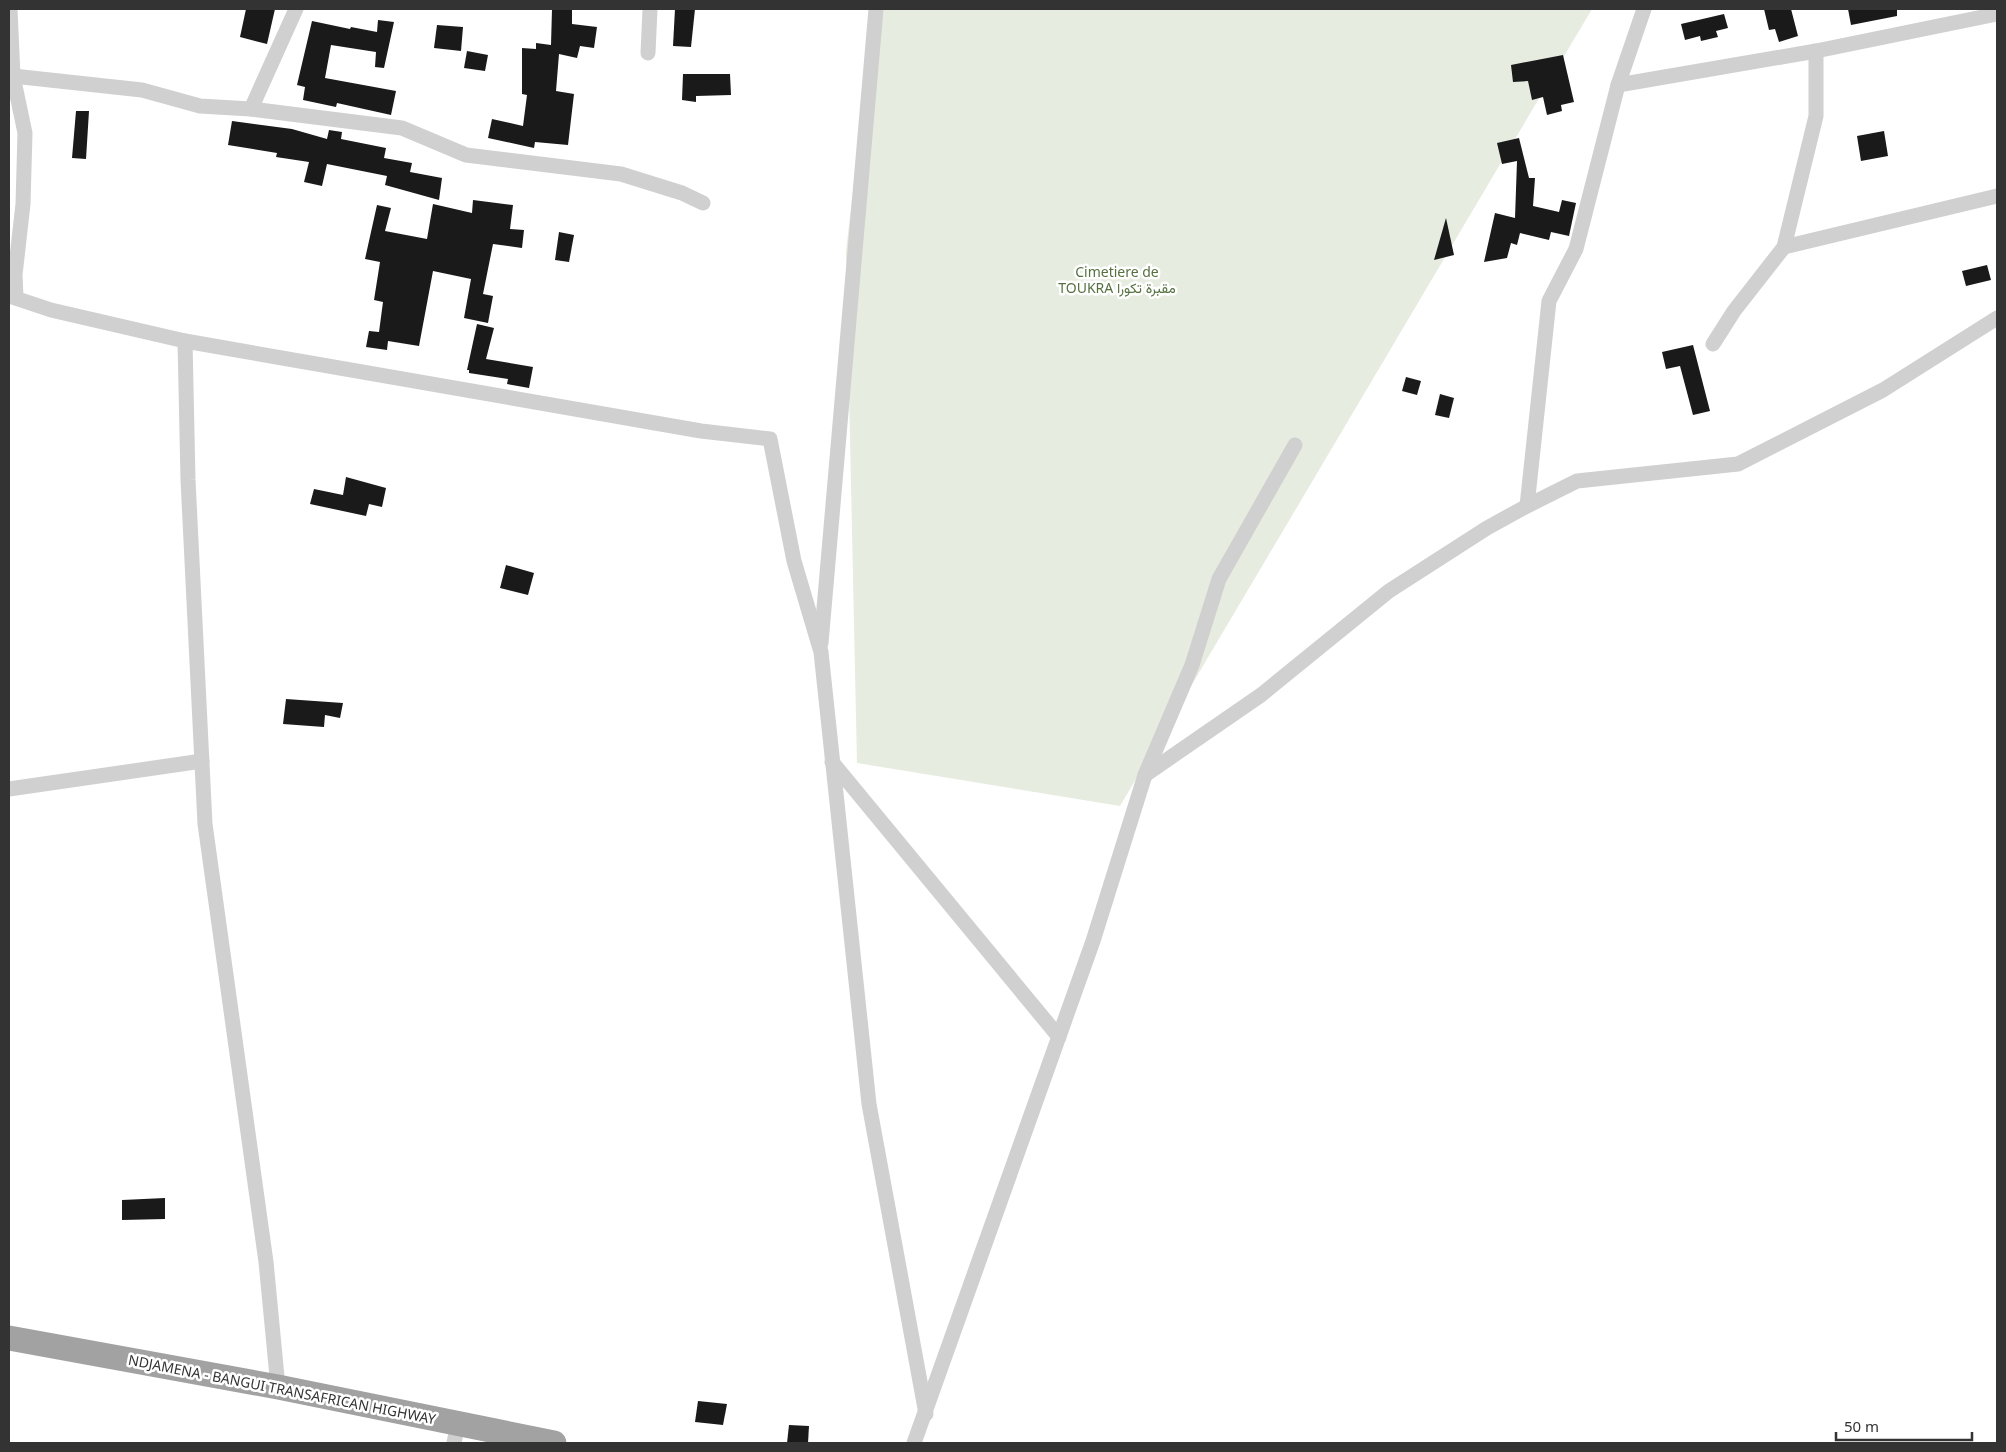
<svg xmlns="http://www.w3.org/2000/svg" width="2006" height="1452" font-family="'Noto Sans',Vazirmatn,sans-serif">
  <rect width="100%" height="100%" fill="#fff"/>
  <!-- green -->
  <path fill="#e6ecdf" d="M 874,9 L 1592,9 L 1120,806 L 857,763 L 846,251 Z"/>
  <!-- building -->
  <g fill="#1a1a1a">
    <path d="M 246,9 L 275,9 L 267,44 L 240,37 Z"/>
    <path d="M 552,9 L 572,9 L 572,24 L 597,27 L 594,48 L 580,46 L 577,58 L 559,54 L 556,91 L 574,94 L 568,145 L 535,142 L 534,148 L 488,138 L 492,119 L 523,126 L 527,95 L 522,94 L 522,48 L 536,49 L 536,43 L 551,45 Z"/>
    <path d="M 675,9 L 695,9 L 691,47 L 673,46 Z"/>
    <path d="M 1764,9 L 1791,9 L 1798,36 L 1779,42 L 1775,29 L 1769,30 Z"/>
    <path d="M 1848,9 L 1897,9 L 1897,16 L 1851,25 Z"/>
    <path d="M 1724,14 L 1728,28 L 1716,31 L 1718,37 L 1701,41 L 1700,36 L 1685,40 L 1681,24 Z"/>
    <path d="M 378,20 L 394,22 L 384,68 L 375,67 L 376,52 L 331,45 L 325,78 L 396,91 L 391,115 L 337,103 L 336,107 L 303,100 L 305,87 L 297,85 L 312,21 L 350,29 L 351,27 L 377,32 Z"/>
    <path d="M 437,25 L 463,27 L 461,51 L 434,48 Z"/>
    <path d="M 467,51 L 488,55 L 485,71 L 464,68 Z"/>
    <path d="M 1563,55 L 1574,102 L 1561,105 L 1562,111 L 1547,115 L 1543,97 L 1532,100 L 1528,81 L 1513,82 L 1511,65 Z"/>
    <path d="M 683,74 L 730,74 L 731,95 L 696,96 L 696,102 L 682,100 Z"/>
    <path d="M 76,111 L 89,111 L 86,159 L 72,158 Z"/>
    <path d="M 232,121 L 292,129 L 327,139 L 329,130 L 342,132 L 341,139 L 386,148 L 384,158 L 412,163 L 410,172 L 442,178 L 439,200 L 385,185 L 387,176 L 327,164 L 322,186 L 304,182 L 309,162 L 276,157 L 277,153 L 228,145 Z"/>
    <path d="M 1884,131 L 1888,156 L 1861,161 L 1857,136 Z"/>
    <path d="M 1519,138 L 1529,178 L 1535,178 L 1533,206 L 1559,212 L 1562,200 L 1576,203 L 1569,236 L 1551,232 L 1549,240 L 1520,233 L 1517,245 L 1511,243 L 1507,258 L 1484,262 L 1495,213 L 1515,218 L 1517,161 L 1502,164 L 1497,143 Z"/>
    <path d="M 473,200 L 513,205 L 510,229 L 524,230 L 522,248 L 493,244 L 483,294 L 493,296 L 488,323 L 464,318 L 471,279 L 433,271 L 419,346 L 388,341 L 387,350 L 366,347 L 369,331 L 379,332 L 383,302 L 374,300 L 380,262 L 365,259 L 377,205 L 391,208 L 385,231 L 427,239 L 433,204 L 472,213 Z"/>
    <path d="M 1446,218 L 1454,255 L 1434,260 Z"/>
    <path d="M 559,232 L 574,235 L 569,262 L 555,260 Z"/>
    <path d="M 1987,265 L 1991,280 L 1966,286 L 1962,271 Z"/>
    <path d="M 477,324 L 494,328 L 486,359 L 533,367 L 529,388 L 507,384 L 508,379 L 469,373 L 469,370 L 467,370 Z"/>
    <path d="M 1693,345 L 1710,411 L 1693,415 L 1680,366 L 1666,369 L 1662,352 Z"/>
    <path d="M 1406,377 L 1421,381 L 1417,395 L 1402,391 Z"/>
    <path d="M 1440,394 L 1454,398 L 1449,418 L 1435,415 Z"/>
    <path d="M 346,477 L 386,488 L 382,507 L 369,504 L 366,516 L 310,504 L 314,489 L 343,495 Z"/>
    <path d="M 506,565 L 534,573 L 528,595 L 500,588 Z"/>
    <path d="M 286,699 L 343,703 L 340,718 L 325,715 L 324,727 L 283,724 Z"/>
    <path d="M 165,1198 L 165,1219 L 122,1220 L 122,1200 Z"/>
    <path d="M 698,1401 L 727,1404 L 723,1425 L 695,1422 Z"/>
    <path d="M 789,1425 L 809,1426 L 808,1443 L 787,1443 Z"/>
  </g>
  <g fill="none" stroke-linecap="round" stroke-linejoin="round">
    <!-- minor -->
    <g stroke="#d0d0d0" stroke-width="15">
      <path d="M 10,9 L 13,76 L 25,133 L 23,204 L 15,275 L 16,297"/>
      <path d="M 648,53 L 650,9"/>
      <path d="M 13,76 L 142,90 L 200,106 L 251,109 L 402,128 L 466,155 L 621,174 L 682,193 L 703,203"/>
      <path d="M 1618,85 L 1644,9"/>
      <path d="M 251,109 L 296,9"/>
      <path d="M 1784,247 L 1997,196"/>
      <path d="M 9,296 L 51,310 L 185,341 L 701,431 L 770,439 L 794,561 L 821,652 L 869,1104 L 926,1414"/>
      <path d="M 185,341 L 188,480 L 205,824 L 266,1262 L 278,1387"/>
      <path d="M 1713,344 L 1734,311 L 1784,247 L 1816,116 L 1816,51"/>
      <path d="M 1527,506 L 1549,301 L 1576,249 L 1618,85 L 1816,51 L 1997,14"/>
      <path d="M 821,643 L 876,9"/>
      <path d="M 832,762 L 1059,1037"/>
      <path d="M 1145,775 L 1261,695 L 1389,591 L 1487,528 L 1527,506 L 1577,481 L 1738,464 L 1883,390 L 1997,318"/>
      <path d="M 9,789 L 202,761"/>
      <path d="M 454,1443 L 458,1423"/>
      <path d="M 914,1443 L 1093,941 L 1145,775 L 1192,665 L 1219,579 L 1295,445"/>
    </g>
    <!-- trunk -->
    <path stroke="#a2a2a2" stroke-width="25" d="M 9,1338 L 278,1387 L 554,1443"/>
  </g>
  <g text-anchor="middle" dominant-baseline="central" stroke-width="5" stroke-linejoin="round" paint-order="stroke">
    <!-- park labels -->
    <g font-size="14" fill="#56703f" stroke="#fff">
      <text x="1117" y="271">Cimetiere de<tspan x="1117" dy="16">TOUKRA مقبرة تكورا</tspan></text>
    </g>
    <!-- street labels -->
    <g font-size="14" fill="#333" stroke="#fff">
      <text transform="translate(282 1389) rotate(11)">NDJAMENA - BANGUI TRANSAFRICAN HIGHWAY</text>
    </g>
  </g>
  <!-- border -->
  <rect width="2006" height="1452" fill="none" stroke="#333333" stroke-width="20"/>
  <!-- scale -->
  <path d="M1836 1432v8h136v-8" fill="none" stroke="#333333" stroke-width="2.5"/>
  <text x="1844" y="1432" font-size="15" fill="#333333" stroke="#ffffff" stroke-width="4" paint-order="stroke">50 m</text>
</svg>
